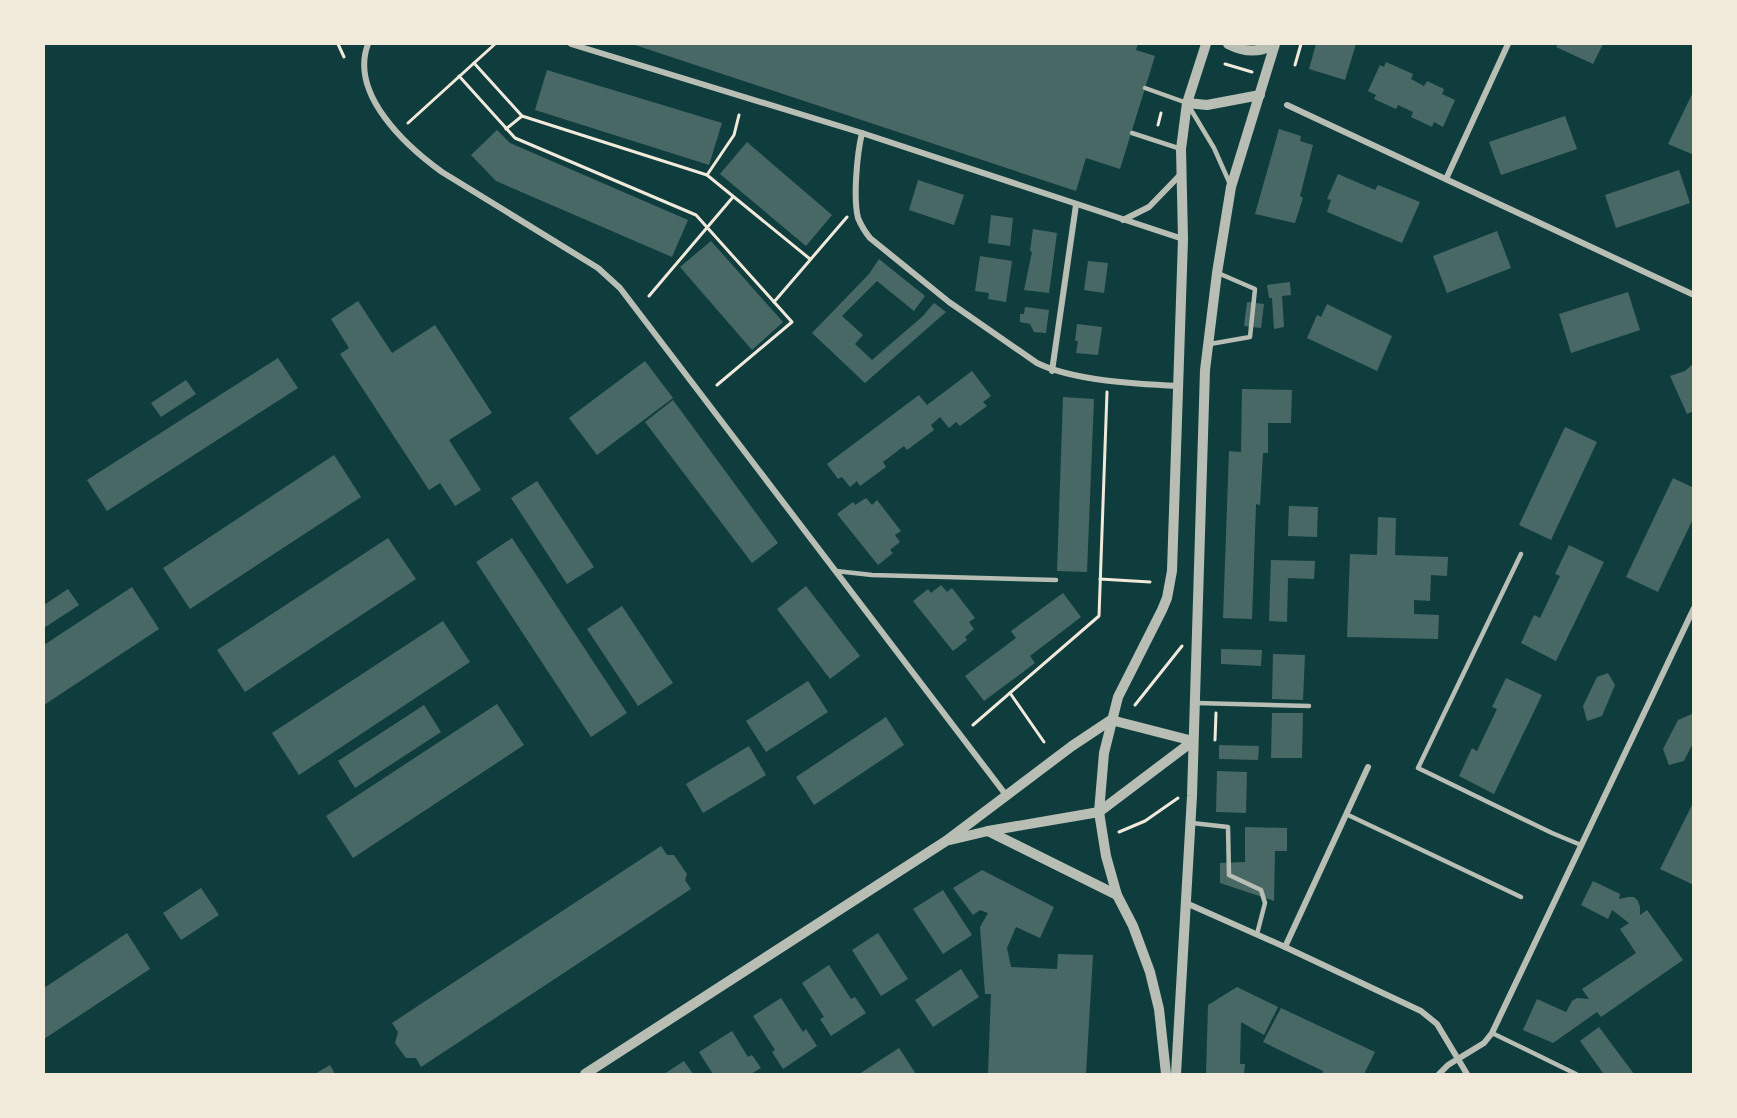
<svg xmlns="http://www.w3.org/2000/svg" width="1737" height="1118" font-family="'Space Grotesk',sans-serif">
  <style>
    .building { fill: #486865 }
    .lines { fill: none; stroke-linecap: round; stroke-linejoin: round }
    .path { stroke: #f1e9da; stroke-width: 3 }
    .service { stroke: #b8beb3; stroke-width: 4.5 }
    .minor { stroke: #b8beb3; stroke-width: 6 }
    .tertiary { stroke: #b8beb3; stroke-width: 10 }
  </style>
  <rect width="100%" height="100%" fill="#0f3d3e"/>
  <g class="building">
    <polygon points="632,44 1138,44 1136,50 1155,56 1120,169 1086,158 1076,191"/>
    <polygon points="1316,44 1356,44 1345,80 1309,69"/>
    <polygon points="1558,44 1603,44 1593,64 1556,47"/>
    <polygon points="1386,62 1413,74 1411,79 1424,86 1427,81 1444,89 1442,94 1455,100 1443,127 1434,122 1432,127 1411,117 1413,112 1398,105 1396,109 1374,99 1376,95 1368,91 1380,65 1384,67"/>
    <polygon points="547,70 722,123 709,165 535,110"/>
    <polygon points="1694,90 1694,155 1668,144"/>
    <polygon points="1565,116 1577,149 1501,175 1489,142"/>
    <polygon points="1279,129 1301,136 1300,141 1313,145 1300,196 1303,198 1295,223 1255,214"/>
    <polygon points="497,130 510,143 688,220 672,257 496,181 471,155"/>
    <polygon points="747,142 832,215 806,246 720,174"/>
    <polygon points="1679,170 1690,203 1616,228 1605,195"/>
    <polygon points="1338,174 1375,190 1378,185 1420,202 1402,243 1327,212 1331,200 1327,199"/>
    <polygon points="918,180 964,195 954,225 909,210"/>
    <polygon points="991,215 1013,218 1010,246 988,243"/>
    <polygon points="1033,229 1057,233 1049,293 1024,290 1032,252 1030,251"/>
    <polygon points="1497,231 1511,268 1447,293 1433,256"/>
    <polygon points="711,241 783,322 752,350 680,267"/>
    <polygon points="980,256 1012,261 1006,302 988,299 989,293 975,291"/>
    <polygon points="879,259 925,296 914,311 877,281 842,316 863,335 855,344 872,360 923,316 934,303 946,312 865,383 812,333 869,274"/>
    <polygon points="1088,261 1108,263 1104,293 1084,290"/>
    <polygon points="1290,282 1291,295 1282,296 1284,327 1274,329 1272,298 1269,298 1267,285"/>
    <polygon points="1628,292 1640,330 1571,353 1559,314"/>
    <polygon points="358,301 392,353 435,325 492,413 449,440 481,490 455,506 440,483 429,490 340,354 349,348 331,319"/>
    <polygon points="1247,302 1264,304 1261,328 1244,326"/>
    <polygon points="1327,304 1392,336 1377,371 1307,338 1317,315 1321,317"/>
    <polygon points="1025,307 1049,310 1046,333 1034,332 1030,324 1020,322 1020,314 1024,314"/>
    <polygon points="1077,324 1102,327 1098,355 1076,353 1078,341 1075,341"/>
    <polygon points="278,358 298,388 107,511 87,480"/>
    <polygon points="645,361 673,398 597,455 569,418"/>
    <polygon points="1694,363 1694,411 1687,414 1670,376 1685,371"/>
    <polygon points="972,371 991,396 983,402 987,406 960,426 956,422 949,428 940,417 931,425 934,430 907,450 904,446 883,462 886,467 860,486 857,481 850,487 842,477 838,479 827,464 919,395 927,405"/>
    <polygon points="186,380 196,394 161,417 151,403"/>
    <polygon points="1242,389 1292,390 1291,423 1268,423 1268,453 1263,453 1260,505 1256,504 1252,619 1223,618 1229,451 1241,452"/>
    <polygon points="1063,397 1094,399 1087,572 1057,571"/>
    <polygon points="673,400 778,543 752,563 645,422"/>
    <polygon points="1565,427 1597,442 1551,540 1519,525"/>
    <polygon points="334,455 361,497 190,609 163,568"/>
    <polygon points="1673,478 1694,488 1694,517 1658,592 1626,577"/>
    <polygon points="537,481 594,567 567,584 511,498"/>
    <polygon points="866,498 872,505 877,500 901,531 895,535 900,542 890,550 893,553 878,565 837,514 853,502 855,505"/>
    <polygon points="1289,506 1318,507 1317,537 1288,536"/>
    <polygon points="1378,517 1396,518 1395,555 1448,557 1447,576 1431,575 1430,601 1414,600 1414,614 1439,615 1438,639 1347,637 1350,554 1377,555"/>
    <polygon points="388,538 416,579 245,692 217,650"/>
    <polygon points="512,538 627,713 591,737 476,562"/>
    <polygon points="1569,545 1604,562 1556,661 1521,643 1534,615 1540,618 1560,576 1555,574"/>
    <polygon points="1271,560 1315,561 1314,579 1288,578 1287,622 1269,621"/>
    <polygon points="941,585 947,592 952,588 975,618 969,622 974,629 965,637 967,640 953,651 913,601 928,589 931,593"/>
    <polygon points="806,586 860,656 830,679 777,609"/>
    <polygon points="132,587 159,629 44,705 44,645"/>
    <polygon points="68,589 79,605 44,628 44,605"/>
    <polygon points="1063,593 1081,617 1030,656 1035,663 984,701 965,676 1016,638 1011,631"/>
    <polygon points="622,606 673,683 638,706 587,629"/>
    <polygon points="443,621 470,662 299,775 272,733"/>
    <polygon points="1221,649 1262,650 1261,666 1221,664"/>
    <polygon points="1273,654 1305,655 1303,700 1272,699"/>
    <polygon points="1608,673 1615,685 1602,716 1587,721 1583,706 1597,677"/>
    <polygon points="1506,678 1542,695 1494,794 1459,776 1472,748 1477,751 1497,709 1492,707"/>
    <polygon points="808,681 828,712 766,752 746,721"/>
    <polygon points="497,704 524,745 353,858 326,816"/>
    <polygon points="424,705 441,732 355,788 338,761"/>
    <polygon points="1272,713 1303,713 1302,758 1271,758"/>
    <polygon points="1692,714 1694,741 1684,761 1669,765 1663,749 1678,720"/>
    <polygon points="886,717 904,745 814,805 796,777"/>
    <polygon points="1219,745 1259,746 1258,760 1219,759"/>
    <polygon points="749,746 766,775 703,813 686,784"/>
    <polygon points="1217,771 1247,772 1246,813 1216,812"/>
    <polygon points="1694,801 1694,885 1660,869"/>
    <polygon points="1245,827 1287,828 1287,851 1275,851 1274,901 1220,883 1220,863 1245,862"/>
    <polygon points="661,846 667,855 674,855 687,874 685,880 691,889 421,1067 416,1058 406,1058 395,1043 398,1032 392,1023"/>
    <polygon points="982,870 1054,907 1040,938 1016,927 1007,948 1011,967 1057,969 1058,954 1093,955 1086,1074 988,1074 991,994 985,994 980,927 988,913 980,910 973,915 953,888"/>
    <polygon points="1593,881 1620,894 1619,899 1628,897 1634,897 1638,901 1640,907 1640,915 1647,910 1683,960 1601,1017 1597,1012 1553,1043 1523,1030 1537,999 1566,1012 1572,1001 1577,998 1589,999 1582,989 1636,953 1620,929 1629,923 1612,910 1608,919 1581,905"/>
    <polygon points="201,888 219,915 181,940 163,913"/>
    <polygon points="943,890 972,935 943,954 913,909"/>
    <polygon points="127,933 150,969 44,1039 44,988"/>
    <polygon points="878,933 908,979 881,996 852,950"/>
    <polygon points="829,965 851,999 855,997 866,1013 831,1036 820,1019 824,1017 802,983"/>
    <polygon points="961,969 979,997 933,1027 915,1000"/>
    <polygon points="1237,987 1278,1007 1264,1035 1241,1022 1240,1064 1245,1064 1244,1074 1206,1074 1208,1005"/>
    <polygon points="781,998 803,1032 806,1029 817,1046 783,1069 772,1052 775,1050 753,1016"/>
    <polygon points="1281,1008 1375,1052 1364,1074 1322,1074 1323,1071 1263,1042"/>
    <polygon points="1599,1027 1634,1074 1603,1073 1580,1041"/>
    <polygon points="732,1031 748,1057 752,1055 761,1068 751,1074 713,1074 699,1052"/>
    <polygon points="899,1048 916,1074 859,1074"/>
    <polygon points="684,1061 693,1074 664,1074"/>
    <polygon points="330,1065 335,1074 315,1074"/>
  </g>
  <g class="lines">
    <g class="path">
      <polyline points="338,44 344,57"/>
      <polyline points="474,63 522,116 707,175"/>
      <polyline points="1225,64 1252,72"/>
      <polyline points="1295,65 1301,44"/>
      <polyline points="459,76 515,138 696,215 792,322 717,385"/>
      <polyline points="739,115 734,135 707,175 810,259"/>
      <polyline points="408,123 495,44"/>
      <polyline points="1158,125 1161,113"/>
      <polyline points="506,129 522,116"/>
      <polyline points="649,296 733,197"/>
      <polyline points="774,302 847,217"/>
      <polyline points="1100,579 1150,582"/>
      <polyline points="1010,693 1044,742"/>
      <polyline points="1135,705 1182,646"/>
      <polyline points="973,725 1099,616 1107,392"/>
      <polyline points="1215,740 1216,713"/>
      <polyline points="1119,832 1145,821 1178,798"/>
    </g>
    <g class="service">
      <polyline points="1145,88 1187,103 1214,148 1230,184"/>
      <polyline points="1132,133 1181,149"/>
      <polyline points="1210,344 1250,337 1255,289 1218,273"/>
      <polyline points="1521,554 1418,768 1552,833 1581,845"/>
      <polyline points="836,571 872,575 1056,580"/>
      <polyline points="1196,703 1309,706"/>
      <polyline points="1346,814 1521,897"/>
      <polyline points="1192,823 1228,827 1229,875 1261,890 1265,903 1257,934"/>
      <polyline points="1492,1033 1576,1074"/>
    </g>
    <g class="minor">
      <path d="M368 44C349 94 406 146 442 172L598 268 620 288 1006 795"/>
      <polyline points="571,44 862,133 1183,239"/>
      <polyline points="1287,105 1694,295"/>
      <path d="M862 133C857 154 853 198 858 218 861 225 865 232 870 238L949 302 1037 363C1074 381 1137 384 1179 386"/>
      <polyline points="1446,179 1508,44"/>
      <polyline points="1123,220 1149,207 1181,174"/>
      <polyline points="1052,371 1076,205"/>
      <polyline points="1186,903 1285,947 1421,1011 1437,1024 1467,1074"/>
      <polyline points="1285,947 1368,767"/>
      <polyline points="1439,1074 1448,1065 1484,1043 1492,1033 1694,608"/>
    </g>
    <g class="tertiary">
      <path d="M1228 44C1244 52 1259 54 1274 44"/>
      <polyline points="1187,103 1207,105 1260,95"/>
      <polyline points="988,831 1117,895"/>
      <polyline points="950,840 988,831 1099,812 1193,741"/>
      <polyline points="585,1074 946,841 1072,746 1111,720 1193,741"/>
      <polyline points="1166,1074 1159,1009 1150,972 1133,926 1117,895 1106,856 1099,812 1104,753 1118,697 1162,610 1167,598 1172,571 1183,239 1181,149 1187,103 1206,44"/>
      <polyline points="1176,1074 1192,796 1205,370 1217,273 1231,187 1275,44"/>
    </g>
  </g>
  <rect width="1737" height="1118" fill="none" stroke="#f1e9da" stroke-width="90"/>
</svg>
